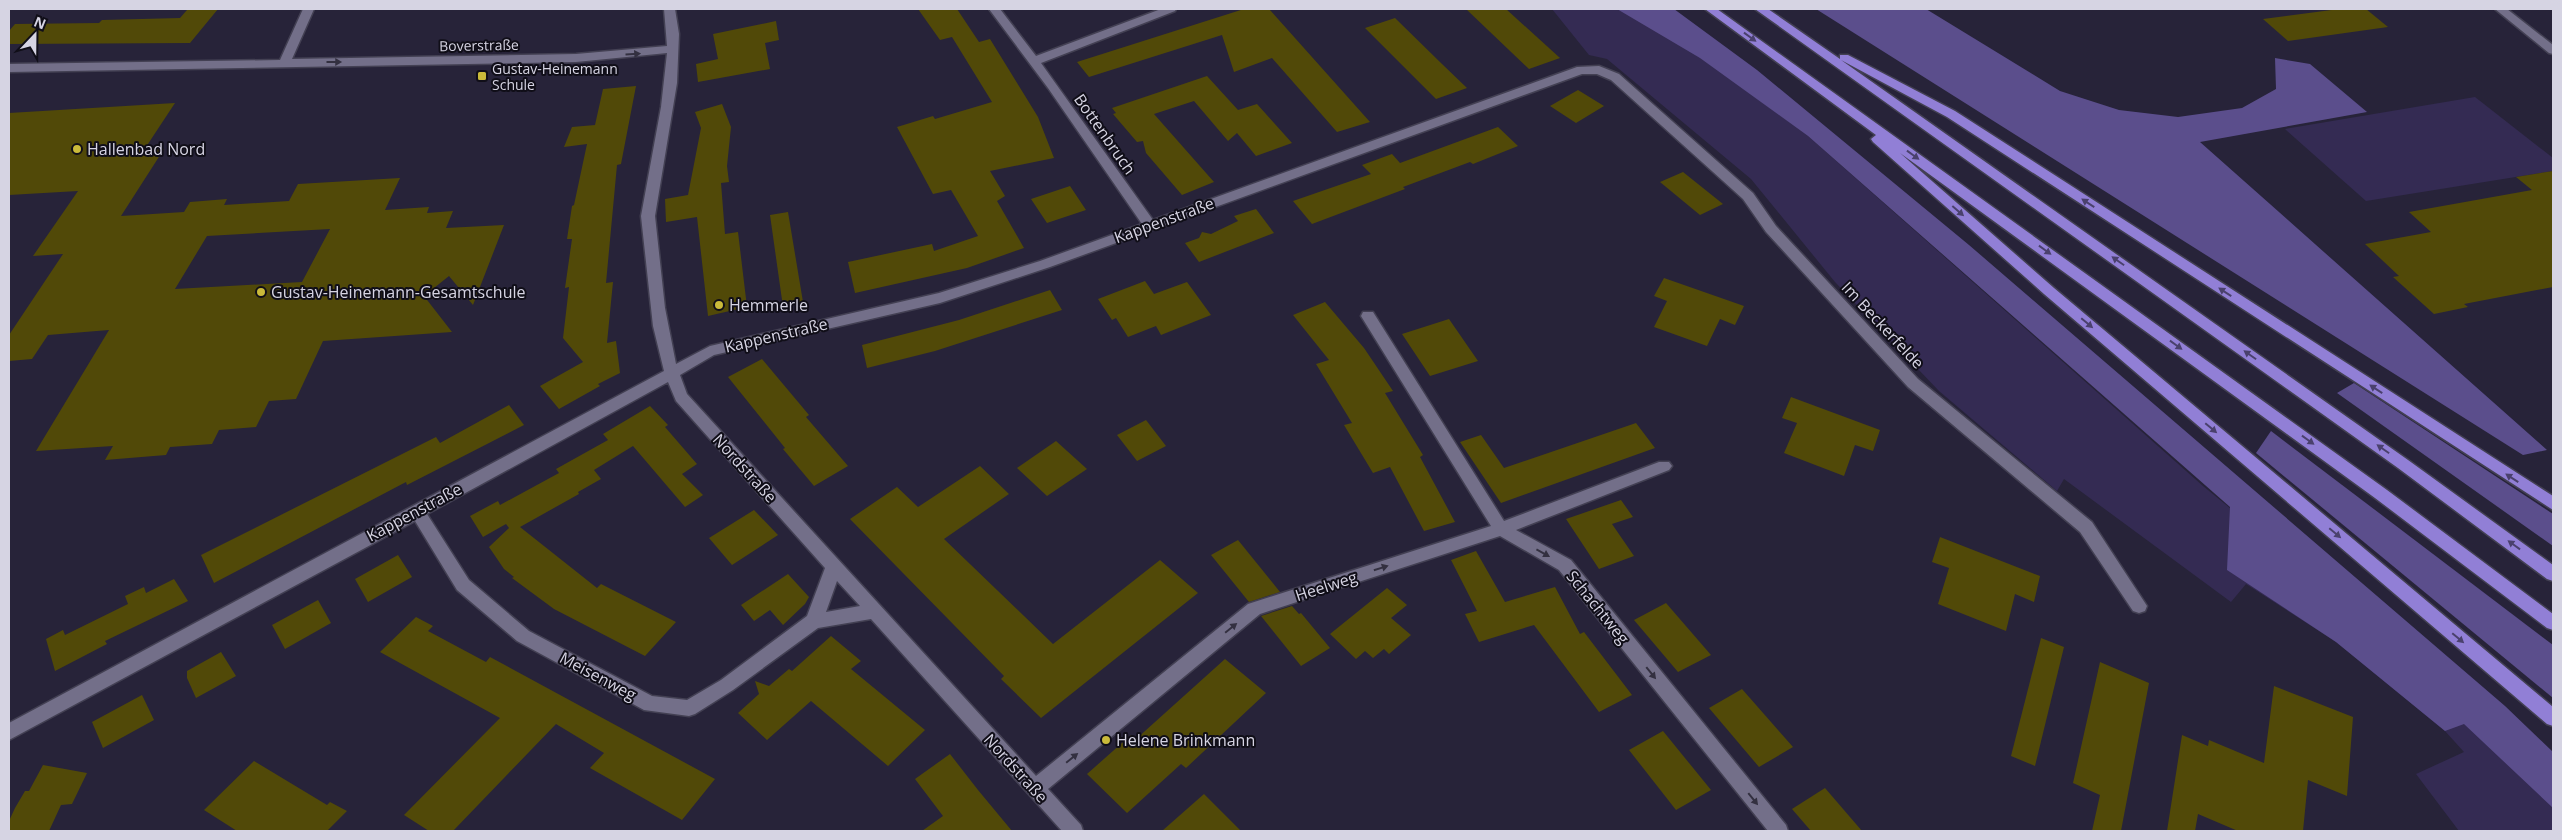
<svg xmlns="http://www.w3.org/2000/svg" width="2562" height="840" font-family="'Open Sans',sans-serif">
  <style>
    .green { fill: #342b53 }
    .forest { fill: #5b4e8c }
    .building { fill: #514908; fill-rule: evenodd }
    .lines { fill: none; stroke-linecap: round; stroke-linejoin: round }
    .minor-casing { stroke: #434053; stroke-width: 3 }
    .highway-casing { stroke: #434053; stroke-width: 3 }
    .minor { fill: #736f89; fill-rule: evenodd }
    .highway { fill: #917fd6; fill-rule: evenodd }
    .oneway { fill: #4a416d }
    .oneway2 { fill: #333040 }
    .poi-dot { fill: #caba3a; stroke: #100e18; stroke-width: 2 }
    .labels { text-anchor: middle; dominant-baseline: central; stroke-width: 4; stroke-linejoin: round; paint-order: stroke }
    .far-street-label { font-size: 14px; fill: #d6d4e3; stroke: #100e18 }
    .far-poi-label { font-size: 14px; fill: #d6d4e3; stroke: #100e18; text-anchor: start }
    .street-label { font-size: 16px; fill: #d6d4e3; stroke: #100e18 }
    .poi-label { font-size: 16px; fill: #d6d4e3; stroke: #100e18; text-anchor: start }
  </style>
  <rect width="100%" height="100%" fill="#272339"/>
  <g class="green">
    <polygon points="1552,9 1636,9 1808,136 2203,486 2421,664 2553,781 2553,831 2459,831 2416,774 2464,752 2445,731 2336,642 2246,584 2231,602 2064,479 2057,491 1939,391 1835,282 1751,179 1607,59 1589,55"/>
    <polygon points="2475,97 2553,158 2553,171 2366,201 2285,129"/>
  </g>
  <g class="forest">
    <polygon points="1617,9 1674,9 1757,70 1969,245 2505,706 2553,752 2553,808 2464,724 2445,731 2336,642 2227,570 2230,507 1808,136 1700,58"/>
    <polygon points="1816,9 1926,9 2060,91 2119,110 2178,117 2242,108 2276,89 2275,58 2310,64 2367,112 2200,142 2547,450 2523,455"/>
    <polygon points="2354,383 2553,514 2553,546 2337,393"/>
    <polygon points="2271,431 2553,645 2553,698 2256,453"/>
  </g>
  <g class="building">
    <polygon points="218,9 190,43 9,44 9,31 15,24 99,23 102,20 180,18 187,10"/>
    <polygon points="918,9 957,9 979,42 990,39 1038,117 1054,158 990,171 1005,196 997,201 1024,248 967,268 855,293 848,262 932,244 934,251 978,236 951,190 933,194 897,127 933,116 935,119 992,102 952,37 940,40"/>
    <polygon points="1244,9 1269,9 1370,122 1337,132 1272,58 1234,72 1222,35 1089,77 1077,62"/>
    <polygon points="1466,9 1506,9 1560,58 1529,69"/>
    <polygon points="2339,9 2366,9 2388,27 2288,41 2263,19"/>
    <polygon points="1395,18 1442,64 1467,88 1436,99 1365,28"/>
    <polygon points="776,21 779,40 765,43 770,69 698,82 696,64 718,59 713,34"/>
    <polygon points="1207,76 1238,110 1257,104 1292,143 1256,156 1237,133 1228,141 1194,101 1154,114 1214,182 1182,195 1146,153 1143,141 1137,142 1113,114 1116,113 1112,108"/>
    <polygon points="636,86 621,164 617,165 606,283 613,282 607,343 616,341 620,373 598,384 600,386 559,409 540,386 583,362 563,338 569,287 565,288 572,239 567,239 572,206 574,205 587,144 564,147 572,127 595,125 603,89"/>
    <polygon points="1578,90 1604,106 1576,123 1550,106"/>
    <path d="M175 103 144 150 164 149 121 216 184 212 190 202 227 199 224 205 289 201 298 184 400 178 385 210 429 207 427 213 453 211 446 228 504 225 473 305 449 276 424 296 452 332 323 341 296 399 269 401 256 427 219 430 212 444 170 447 166 455 105 460 113 446 36 451 109 330 48 335 32 359 9 361V335L63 254 33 256 78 191 9 195V113ZM330 229 302 282 175 289 207 236Z"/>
    <polygon points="722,104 731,127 727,166 729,182 721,183 725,234 738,232 747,307 708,316 697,217 666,222 665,199 688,195 701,128 695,112"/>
    <polygon points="1498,127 1518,146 1473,164 1470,162 1403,187 1405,189 1312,224 1293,201 1371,174 1362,165 1392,154 1400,163"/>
    <polygon points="2553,171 2553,287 2464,304 2468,307 2434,314 2393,277 2399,276 2365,244 2431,232 2409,212 2532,190 2516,177"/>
    <polygon points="1683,172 1723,204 1700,215 1660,182"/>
    <polygon points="1070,186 1086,210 1047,223 1031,199"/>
    <polygon points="1256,209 1274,233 1199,262 1185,243 1199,238 1202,232 1211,234 1238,221 1234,216"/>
    <polygon points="788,212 803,302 783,307 770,215"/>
    <polygon points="1664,278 1744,306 1735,325 1720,319 1707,346 1654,327 1667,301 1654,296"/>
    <polygon points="1145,281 1154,294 1187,282 1211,315 1161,335 1156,326 1128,337 1116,318 1112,320 1098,299"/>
    <polygon points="1050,290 1062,310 935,351 867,368 862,345 959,320"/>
    <polygon points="1325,302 1364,348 1393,391 1385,393 1423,455 1420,457 1455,522 1424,531 1390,467 1373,473 1344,425 1352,423 1316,364 1329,360 1293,315"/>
    <polygon points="1449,319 1478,361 1430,376 1402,334"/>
    <polygon points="762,359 809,415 806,417 848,466 814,486 783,449 785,448 728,377"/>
    <polygon points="1791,397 1880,430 1873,451 1855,445 1844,476 1784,453 1797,423 1782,418"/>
    <polygon points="509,405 524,425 407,485 406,482 214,583 201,555 436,437 440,443"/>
    <polygon points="650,406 668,425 665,427 697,464 682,474 703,495 685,507 633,446 594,470 601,479 578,492 579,494 520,527 597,588 601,584 676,622 645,656 554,609 512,578 514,577 504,569 489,547 509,528 506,524 483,537 470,516 498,501 500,505 559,473 556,469 608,440 603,434"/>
    <polygon points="1146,420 1166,446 1137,461 1117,435"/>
    <polygon points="1636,423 1655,448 1501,503 1460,442 1481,435 1504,468"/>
    <polygon points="1056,441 1087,469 1047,496 1017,468"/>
    <polygon points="980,466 1009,494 944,539 1053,644 1160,560 1198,593 1041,718 1001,679 1004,676 850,519 897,487 918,507"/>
    <polygon points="1621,500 1633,517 1612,524 1634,556 1599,569 1566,519"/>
    <polygon points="754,510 778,535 732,565 709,538"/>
    <polygon points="1940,537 2040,576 2034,602 2015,594 2006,631 1938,604 1949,568 1932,562"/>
    <polygon points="1238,540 1280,592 1249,602 1211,555"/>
    <polygon points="1476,551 1505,602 1555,587 1580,634 1584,632 1632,695 1599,712 1534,625 1479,642 1465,614 1477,611 1451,560"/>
    <polygon points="398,555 412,577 368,602 355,579"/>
    <polygon points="788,574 809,597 805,604 783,625 770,610 754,621 741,605"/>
    <polygon points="174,579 188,601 105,641 107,644 55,671 46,639 63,630 65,635 128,604 125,596 144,587 146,593"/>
    <polygon points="1387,588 1407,605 1391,618 1411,635 1389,654 1384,649 1373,658 1365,651 1356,659 1330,634"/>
    <polygon points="318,600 331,623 285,649 272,625"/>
    <polygon points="1666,603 1711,655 1678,672 1634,620"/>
    <polygon points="1292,606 1299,614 1301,613 1330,648 1301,666 1261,616"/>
    <polygon points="416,617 433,626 428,631 486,662 490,657 715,779 682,820 590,768 604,753 556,724 453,831 429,831 404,815 500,718 380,652"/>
    <polygon points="831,636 861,661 851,669 925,730 888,766 811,701 767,740 738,713 759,694 755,681 769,686 789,669 792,671"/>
    <polygon points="2041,638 2064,647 2035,766 2011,756"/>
    <polygon points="221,652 236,676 196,698 187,678 187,671"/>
    <polygon points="1225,659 1266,693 1186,768 1181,764 1127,813 1087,774 1131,735 1135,740"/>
    <polygon points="2100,662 2149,683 2121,831 2092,831 2100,795 2073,783"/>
    <polygon points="2274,686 2353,717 2347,796 2308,780 2303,831 2238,831 2198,814 2195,831 2167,831 2182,735 2208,746 2209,740 2264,763"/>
    <polygon points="1742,689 1793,747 1759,767 1709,708"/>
    <polygon points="142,695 154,720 103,748 92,722"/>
    <polygon points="1663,731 1711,790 1676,810 1629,750"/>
    <polygon points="950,754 978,790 1012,831 922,831 943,816 915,779"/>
    <polygon points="254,761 327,805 330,802 347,811 327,831 237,831 204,810"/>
    <polygon points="43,765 87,773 72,804 61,805 49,831 9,831 9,821 15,808 25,791 29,791"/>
    <polygon points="1825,788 1862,831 1811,831 1792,809"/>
    <polygon points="1204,794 1241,831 1162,831"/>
  </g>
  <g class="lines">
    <defs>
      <g id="minor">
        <path d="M303 9H314L292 59 576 54 667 46 664 9H675L679 34 677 83 655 216 665 308 676 364 710 346 939 293 1040 261 1142 224 1048 88 989 9H1000L1036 56 1161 9H1176L1175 11 1041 63 1153 220 1577 67 1599 66 1619 74 1753 193 1776 226 1918 379 2092 522 2147 606 2145 611 2139 613 2133 611 2080 532 1908 387 1766 232 1743 199 1611 80 1597 74H1582L1050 267 940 303 714 355 680 375 687 394 1036 776 1248 604 1491 526 1361 316 1363 312H1373L1504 521 1659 462H1669L1672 466 1669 470 1516 530 1571 560 1786 825 1788 831H1768L1559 570 1500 536 1260 614 1048 789 1081 825 1083 831H1062L871 619 818 628 733 690 695 714 689 716 644 710 517 641 457 590 415 521 9 740V723L664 371 653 326 641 216 661 107 667 53 576 62 9 72V64L280 60ZM668 382 676 401 825 568 807 616 721 680 687 700 652 696 529 631 469 580 427 514ZM837 581 860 606 826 612Z"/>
        <polygon points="2495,9 2507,9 2553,45 2553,54 2549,53"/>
      </g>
      <g id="highway">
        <polygon points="1705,9 1717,9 2387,490 2553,614 2553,630 2547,628 2375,498 1900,153 2054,288 2553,707 2553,726 2547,724 2044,294 1873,142 1871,139 1876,135"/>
        <polygon points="1755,9 1768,9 1840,59 1840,55 1848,55 1955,111 2553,496 2553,510 1947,117 1841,60 2408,460 2553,565 2553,581 2547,579 2398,468"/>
      </g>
    </defs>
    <use href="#minor" class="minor-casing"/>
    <use href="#highway" class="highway-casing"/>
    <use href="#minor" class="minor"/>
    <use href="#highway" class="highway"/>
  </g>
  <defs><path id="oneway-solid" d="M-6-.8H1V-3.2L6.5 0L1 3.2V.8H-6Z" transform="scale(1.25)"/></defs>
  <g class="oneway">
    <use href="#oneway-solid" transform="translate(1750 37) rotate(36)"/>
    <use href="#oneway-solid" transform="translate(1913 155) rotate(36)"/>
    <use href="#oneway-solid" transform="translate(2088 203) rotate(-147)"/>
    <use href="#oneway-solid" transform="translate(1958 211) rotate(41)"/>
    <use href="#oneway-solid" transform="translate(2045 250) rotate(36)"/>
    <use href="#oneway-solid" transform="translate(2118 261) rotate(-145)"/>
    <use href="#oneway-solid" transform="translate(2225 292) rotate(-147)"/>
    <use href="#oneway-solid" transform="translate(2087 323) rotate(40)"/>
    <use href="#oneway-solid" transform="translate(2176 345) rotate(36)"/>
    <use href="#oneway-solid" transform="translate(2250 355) rotate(-145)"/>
    <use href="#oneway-solid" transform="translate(2376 389) rotate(-147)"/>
    <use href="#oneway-solid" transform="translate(2211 428) rotate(40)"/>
    <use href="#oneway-solid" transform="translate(2308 440) rotate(36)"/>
    <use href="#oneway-solid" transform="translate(2383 449) rotate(-145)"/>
    <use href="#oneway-solid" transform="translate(2512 478) rotate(-147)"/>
    <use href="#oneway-solid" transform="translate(2335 533) rotate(40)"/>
    <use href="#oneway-solid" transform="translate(2514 545) rotate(-144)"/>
    <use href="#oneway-solid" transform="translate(2458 638) rotate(40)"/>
  </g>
  <g class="oneway2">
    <use href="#oneway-solid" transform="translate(633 54) rotate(-4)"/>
    <use href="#oneway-solid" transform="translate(334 62)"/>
    <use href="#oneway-solid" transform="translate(1543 553) rotate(29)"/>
    <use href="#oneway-solid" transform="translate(1381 568) rotate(-18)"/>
    <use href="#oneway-solid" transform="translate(1231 628) rotate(-39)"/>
    <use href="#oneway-solid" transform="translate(1651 673) rotate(51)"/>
    <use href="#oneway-solid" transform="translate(1072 758) rotate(-39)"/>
    <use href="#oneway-solid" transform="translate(1753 799) rotate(51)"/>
  </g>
  <g class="poi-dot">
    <rect x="477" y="71" width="10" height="10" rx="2.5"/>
    <circle cx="77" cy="149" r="5"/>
    <circle cx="261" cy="292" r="5"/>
    <circle cx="719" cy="305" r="5"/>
    <circle cx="1106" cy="740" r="5"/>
  </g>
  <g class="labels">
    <g class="far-street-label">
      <text transform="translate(479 45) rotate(-1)">Boverstraße</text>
    </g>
    <g class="far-poi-label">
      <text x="492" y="68">Gustav-Heinemann<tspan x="492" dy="16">Schule</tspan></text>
    </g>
    <g class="street-label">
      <text transform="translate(1105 134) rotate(55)">Bottenbruch</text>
      <text transform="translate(1164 220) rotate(-20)">Kappenstraße</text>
      <text transform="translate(1883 325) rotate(47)">Im Beckerfelde</text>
      <text transform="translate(776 335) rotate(-13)">Kappenstraße</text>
      <text transform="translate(745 468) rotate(48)">Nordstraße</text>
      <text transform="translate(414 512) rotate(-28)">Kappenstraße</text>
      <text transform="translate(1326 586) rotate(-18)">Heelweg</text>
      <text transform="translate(1598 607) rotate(51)">Schachtweg</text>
      <text transform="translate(598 676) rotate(28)">Meisenweg</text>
      <text transform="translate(1016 768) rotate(48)">Nordstraße</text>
    </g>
    <g class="poi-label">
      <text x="87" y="149">Hallenbad Nord</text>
      <text x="271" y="292">Gustav-Heinemann-Gesamtschule</text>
      <text x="729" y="305">Hemmerle</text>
      <text x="1116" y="740">Helene Brinkmann</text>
    </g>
  </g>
  <rect width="2562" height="840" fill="none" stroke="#d6d4e3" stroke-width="20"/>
  <g transform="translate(35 35) rotate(22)" stroke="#100e18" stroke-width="4" paint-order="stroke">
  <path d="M0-4L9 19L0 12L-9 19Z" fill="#d6d4e3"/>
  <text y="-8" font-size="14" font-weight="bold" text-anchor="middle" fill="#d6d4e3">N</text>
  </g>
</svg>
